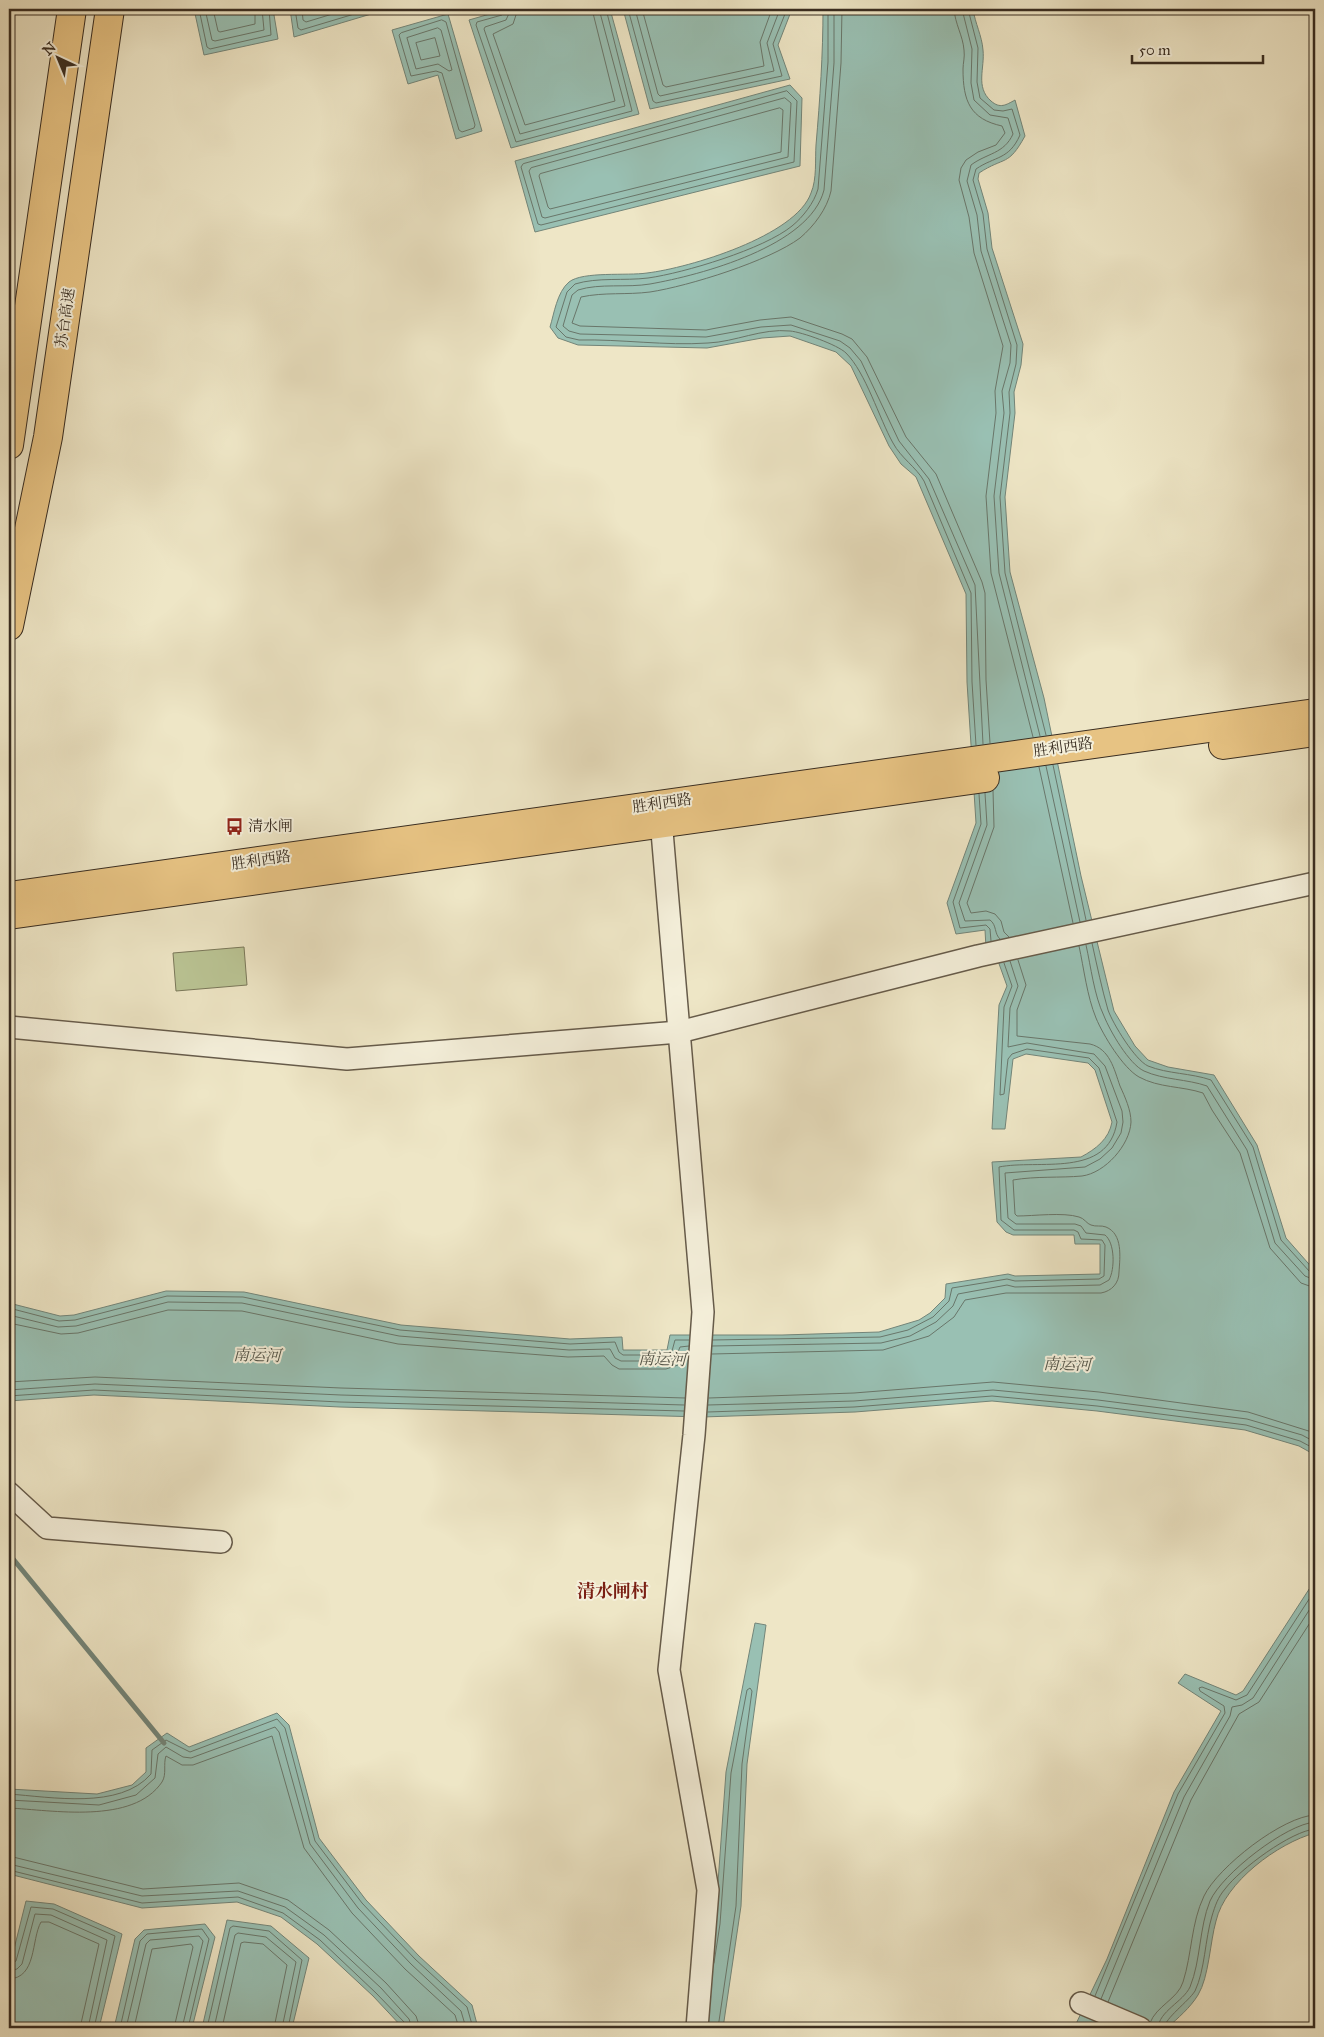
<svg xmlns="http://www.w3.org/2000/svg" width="1324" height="2037" font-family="'IM FELL Great Primer','Noto Serif SC',serif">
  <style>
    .green { fill: #bac494; stroke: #7a785a }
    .water { fill: #99c0b3; stroke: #738579 }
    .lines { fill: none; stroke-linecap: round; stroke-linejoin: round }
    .shore { stroke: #69766a; stroke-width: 1 }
    .stream { stroke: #738579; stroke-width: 5 }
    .minor-casing { stroke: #665b4a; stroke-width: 24 }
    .primary-casing { stroke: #392d21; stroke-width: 30 }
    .motorway-casing { stroke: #392d21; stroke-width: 30 }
    .minor { stroke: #f4efda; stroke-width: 21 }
    .primary { stroke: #e7c383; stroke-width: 28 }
    .motorway { stroke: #e7c383; stroke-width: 28 }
    .labels { text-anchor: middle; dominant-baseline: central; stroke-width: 4; stroke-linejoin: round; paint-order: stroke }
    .street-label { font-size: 15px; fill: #392d21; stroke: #f4efda }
    .poi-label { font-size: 15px; fill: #392d21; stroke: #f4efda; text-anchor: start }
    .water-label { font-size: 16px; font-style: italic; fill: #515246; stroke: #f4efda }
    .quarter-label { font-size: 18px; font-weight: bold; fill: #7a1f14; stroke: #f4efda }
  </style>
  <rect width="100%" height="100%" fill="#eee6c6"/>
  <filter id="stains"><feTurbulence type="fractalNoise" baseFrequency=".004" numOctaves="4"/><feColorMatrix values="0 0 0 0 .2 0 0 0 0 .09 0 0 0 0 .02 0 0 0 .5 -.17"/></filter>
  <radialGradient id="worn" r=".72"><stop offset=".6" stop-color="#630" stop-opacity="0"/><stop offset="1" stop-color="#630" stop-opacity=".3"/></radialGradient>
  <polygon class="green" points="244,947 247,985 176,991 173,953"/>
  <g class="water">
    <polygon points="194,9 273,9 278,39 204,55"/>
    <polygon points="290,9 388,9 294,37"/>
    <polygon points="507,9 610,9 639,114 511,148 469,20"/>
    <polygon points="623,9 792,9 778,45 790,79 650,109"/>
    <path d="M823 9H973C975 23 982 36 983 50 985 68 975 87 991 101 1000 109 1006 105 1015 100L1025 136C1008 167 1005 156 979 173L978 179 988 213 992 248 1023 344 1021 365 1014 392 1015 413 1005 497 1010 572 1044 698 1081 876 1114 1011 1135 1046 1148 1060 1168 1067 1214 1075 1257 1145 1286 1238 1315 1271V1455L1299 1446 1245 1430 1097 1411 992 1401 855 1412 702 1417 340 1407 94 1395 9 1401V1303L60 1316 74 1315 166 1291 244 1292 401 1325 570 1339 622 1337 623 1350H667L670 1335H782L879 1332 919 1320 930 1313 945 1298 946 1284 1008 1274 1015 1276 1100 1274V1244H1075L1074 1235H1013L1006 1232 997 1222 992 1162 1081 1157C1096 1149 1109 1139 1112 1122L1095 1070 1088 1063 1026 1054 1013 1059 1005 1129H992L999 1005 1007 986 993 947 986 948 985 930 956 934 947 903 976 823 967 682 966 594 916 477 901 464 889 446 851 366 836 352 790 336 762 338 707 348 578 345 558 338 550 327C554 314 557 292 569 282 583 271 627 276 647 273 689 268 796 236 811 193 817 179 815 160 816 145 820 99 823 54 823 9Z"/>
    <polygon points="448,14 482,131 456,139 438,75 408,84 392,30"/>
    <polygon points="790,85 802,98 800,166 535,232 515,161"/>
    <path d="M1315 1580V1833C1278 1843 1225 1882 1216 1921 1210 1942 1209 1977 1198 1995 1190 2008 1178 2018 1167 2028H1074L1107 1959 1174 1792 1221 1711 1178 1683 1185 1674 1236 1695 1243 1691Z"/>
    <polygon points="755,1623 766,1625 747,1764 741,1906 723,2028 699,2028 715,1924 726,1772"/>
    <polygon points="277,1713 289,1725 319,1838 366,1900 419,1956 472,2005 478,2028 403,2028 373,1996 317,1944 281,1917 237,1902 142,1908 9,1874 9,1789 97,1794 132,1785 146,1772 146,1748 167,1733 189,1747"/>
    <polygon points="26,1901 54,1904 122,1934 99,2028 9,2028 9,1969"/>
    <polygon points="227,1920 271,1926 309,1958 292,2028 202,2028"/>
    <polygon points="205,1924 215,1937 192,2028 114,2028 135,1939 144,1930"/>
  </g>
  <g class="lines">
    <g class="shore">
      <polyline points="199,9 207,47 210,49 271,35 269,9"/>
      <polyline points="205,9 212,40 215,41 264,30 262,9"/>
      <polyline points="213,9 218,31 220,32 255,24 255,9"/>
      <polyline points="295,9 298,28 301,30 371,9"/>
      <polyline points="302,9 303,20 306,22 349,9"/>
      <polyline points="505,9 502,15 477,22 476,25 516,142 632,111 606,9"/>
      <polyline points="511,9 506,20 485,27 484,29 520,134 625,106 599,9"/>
      <polyline points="518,9 513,24 493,34 525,125 615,101 592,9"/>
      <polyline points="628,9 653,101 656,103 782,76 773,44 787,9"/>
      <polyline points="635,9 658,94 660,96 774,71 767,43 780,9"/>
      <polyline points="642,9 663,85 666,87 764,66 760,42 772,9"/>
      <path d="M828 9V62L818 189C814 203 803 217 792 226 764 249 684 273 648 278 624 281 598 277 575 284L567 292 556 327 566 337 579 340C621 339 665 346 708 343 735 342 762 328 790 331 802 332 838 345 846 353 866 373 879 418 893 443 901 458 916 467 924 481L971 593 972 682 976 745"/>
      <path d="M834 9V63L824 190C810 246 701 275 650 284 627 288 600 283 578 290L572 295 563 326 569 331 580 334 706 337 761 327 791 325 840 341 850 348 861 361 899 441 929 479 975 585 983 744"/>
      <path d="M842 9 841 63 831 191C827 209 814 226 800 238 769 261 689 286 650 292 627 295 604 292 581 297L572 323 580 326 706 330 760 320 791 317 842 334 852 339 867 357 906 437 936 474 982 582 985 593 986 680 990 743"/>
      <path d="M954 9C955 24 963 36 964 50 965 57 963 63 963 69 963 101 970 119 1002 126L1005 133 996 145 978 152 966 160 961 168 959 180 969 217 974 253 1003 346 995 391 996 413 986 496 991 573 1033 737"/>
      <path d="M962 9 972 49 971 83 974 100 990 115 1008 118 1013 134C1004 154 987 153 971 165L967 181 977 215 981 251 1011 345 1010 363 1002 391 1004 413 994 496 999 573 1040 736"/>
      <path d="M968 9 978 48 977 82 980 98 994 110 1003 111 1012 109 1020 135C1009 160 995 156 976 169L973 180 983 214 987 249 1017 345 1016 364 1009 392 1010 413 1000 497 1005 573 1046 735"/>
      <polygon points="442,20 446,22 475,125 474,128 462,132 459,130 442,73 436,71 411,76 399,35 401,33"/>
      <polygon points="438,28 441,30 452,70 449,71 438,64 416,69 407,38"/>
      <polygon points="435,38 440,56 421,60 416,43"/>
      <polygon points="787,91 797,101 794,162 541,225 538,224 521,167 523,164"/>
      <polygon points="785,98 791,103 788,157 545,218 542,217 529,171 531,168"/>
      <polygon points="780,108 783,110 781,152 550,209 548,207 539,176 540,174"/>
      <polyline points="1053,765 1086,920"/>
      <polyline points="1046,766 1080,922"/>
      <polyline points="1039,767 1073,923"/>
      <polyline points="993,790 994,827 967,903 971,913 986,911 995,914 1001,921 1004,932 1009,937"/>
      <path d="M985 793 987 825 959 903 965 921 990 920C997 925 994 934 1000 939"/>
      <polyline points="979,794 981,824 953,902 960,928 986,925 990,929 991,941"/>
      <path d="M1092 943C1097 966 1102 989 1108 1010 1113 1024 1135 1060 1148 1066 1168 1074 1191 1073 1211 1080L1253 1147 1281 1240 1310 1272 1315 1274"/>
      <path d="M1086 945C1091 967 1094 995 1104 1016 1110 1031 1129 1064 1144 1071 1164 1080 1187 1079 1207 1086L1247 1150 1275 1243 1305 1276 1315 1280"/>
      <path d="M1079 946C1084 969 1087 996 1096 1018 1103 1035 1123 1068 1139 1077 1159 1088 1182 1086 1203 1093L1212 1110 1240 1153 1270 1248 1301 1283 1315 1288"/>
      <polyline points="9,1308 59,1321 75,1320 167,1296 243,1297 400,1330 570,1344 615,1342 619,1352 623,1355 668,1355 672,1351 675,1340 689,1340"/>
      <polyline points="9,1315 58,1327 76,1326 168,1302 242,1303 399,1336 569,1350 610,1349 615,1358 621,1361 666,1361 676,1357 680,1347 689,1346"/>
      <polyline points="9,1323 61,1334 78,1333 168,1310 242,1311 398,1344 568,1357 604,1356 612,1365 619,1369 666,1369 678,1365 688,1354"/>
      <path d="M713 1340 880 1337 908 1330 933 1317 949 1301 952 1288 1007 1279 1015 1281 1099 1279 1104 1276 1105 1245 1102 1240 1081 1239 1078 1232 1074 1230H1014L1001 1220 999 1167C1038 1159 1108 1179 1117 1122L1099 1068 1089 1058 1027 1049 1012 1054 1008 1059 1004 1094 1000 1095 1004 1007 1012 986 1004 963"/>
      <path d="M712 1346 881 1343 910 1336 936 1322 953 1306 958 1294 1007 1285 1015 1287 1100 1285 1109 1280C1115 1269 1115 1243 1105 1235L1086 1233 1081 1226 1075 1224H1016L1008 1218 1005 1173 1085 1167 1100 1159 1112 1148 1121 1133 1123 1122 1122 1111 1105 1066 1094 1054 1027 1043 1008 1047 1010 1008 1018 986 1010 961"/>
      <path d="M712 1354 883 1350 929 1336 954 1317 965 1300 1006 1293H1101C1112 1291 1119 1283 1119 1272 1120 1257 1123 1234 1106 1227 1101 1225 1096 1227 1091 1225 1087 1224 1084 1218 1079 1217 1063 1212 1034 1216 1017 1216L1015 1214 1013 1180C1036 1176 1060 1178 1082 1176 1105 1173 1130 1145 1131 1122 1131 1110 1125 1097 1120 1086 1114 1069 1110 1049 1090 1044L1017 1036V1010L1026 985 1018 960"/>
      <polyline points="9,1382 95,1377 341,1388 685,1398"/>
      <polyline points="9,1390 95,1384 341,1395 684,1405"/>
      <polyline points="9,1396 94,1390 340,1402 684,1411"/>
      <polyline points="709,1398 854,1393 993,1382 1099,1392 1248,1412 1315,1433"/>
      <polyline points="708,1405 854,1401 993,1390 1098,1400 1247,1419 1302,1435 1315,1442"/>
      <polyline points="708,1412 854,1407 992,1396 1097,1406 1246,1425 1300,1441 1315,1449"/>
      <path d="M9 1794C51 1797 120 1810 151 1774L152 1750 166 1740 190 1752 277 1719 285 1728 315 1841 362 1903 415 1959 467 2007 473 2028"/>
      <polyline points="9,1800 99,1805 136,1795 155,1778 158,1754 166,1747 183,1757 191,1758 275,1727 279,1732 310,1844 358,1908 411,1964 461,2011 466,2028"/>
      <path d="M9 1808C52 1810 133 1825 162 1782 167 1774 163 1764 166 1756L182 1765H193L272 1736 304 1848 352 1913 405 1969 455 2015 459 2028"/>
      <polyline points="9,1856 143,1889 239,1883 288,1900 329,1930 386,1983 416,2016 420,2028"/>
      <polyline points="9,1864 142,1896 238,1891 285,1907 324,1935 381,1988 409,2019 412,2028"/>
      <polyline points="9,1870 142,1903 238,1897 283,1913 320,1940 376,1993 405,2023 406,2028"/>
      <polyline points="714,1963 720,1924 731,1773 747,1690 750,1688 752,1691 742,1764 736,1906 718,2028"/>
      <polyline points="9,1965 16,1961 31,1907 53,1909 115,1936 94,2028"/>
      <polyline points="9,1971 17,1969 22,1964 35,1914 51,1915 107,1940 88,2028"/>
      <path d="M9 1979C37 1978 31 1940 41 1922H49L99 1944 80 2028"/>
      <polyline points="1095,1996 1178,1794 1225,1713 1224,1706 1200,1691 1199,1688 1202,1687 1236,1700 1247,1695 1315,1590"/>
      <polyline points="1101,1999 1184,1797 1230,1716 1232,1707 1242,1705 1253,1698 1315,1601"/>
      <polyline points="1108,2002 1191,1800 1239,1714 1259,1702 1315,1615"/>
      <path d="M1150 2023C1156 2006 1178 1999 1183 1982 1192 1954 1191 1923 1204 1896 1218 1867 1283 1816 1315 1815"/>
      <polyline points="120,2028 140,1941 147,1934 202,1929 209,1939 188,2028"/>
      <polyline points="126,2028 146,1944 150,1940 199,1936 203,1941 182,2028"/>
      <polyline points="134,2028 152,1949 191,1944 193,1947 174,2028"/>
      <polyline points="207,2028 230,1928 233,1926 269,1931 302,1960 288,2028"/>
      <polyline points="214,2028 235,1935 238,1933 266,1937 296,1962 282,2028"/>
      <polyline points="222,2028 241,1943 244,1942 263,1944 287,1965 274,2028"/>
      <path d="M1158 2028C1159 2011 1183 2002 1190 1987 1201 1960 1199 1928 1210 1901 1222 1874 1286 1824 1315 1822"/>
      <path d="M1164 2028C1165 2018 1188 2002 1195 1991 1205 1970 1205 1939 1212 1916 1215 1906 1218 1897 1225 1889 1240 1869 1291 1831 1315 1829"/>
    </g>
    <polyline class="stream" points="9,1554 164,1743"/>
    <defs>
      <g id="minor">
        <polyline points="660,808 703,1312 694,1435 669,1670 708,1890 697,2028"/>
        <polyline points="9,1027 347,1059 679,1032 978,956 1315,883"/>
        <polyline points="9,1493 47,1528 221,1542"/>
        <polyline points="1081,2003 1140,2028"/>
      </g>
      <g id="primary">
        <polyline points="1223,745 1315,732"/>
        <polyline points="9,896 1315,713"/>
        <polyline points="9,915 985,778"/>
      </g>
      <g id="motorway">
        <polyline points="9,445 72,9"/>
        <polyline points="9,626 48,437 110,9"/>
      </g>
    </defs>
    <use href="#minor" class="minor-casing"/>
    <use href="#primary" class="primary-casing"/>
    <use href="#motorway" class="motorway-casing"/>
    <use href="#minor" class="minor"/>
    <use href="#primary" class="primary"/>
    <use href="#motorway" class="motorway"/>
  </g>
  <defs>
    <symbol id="bus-bare" viewBox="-9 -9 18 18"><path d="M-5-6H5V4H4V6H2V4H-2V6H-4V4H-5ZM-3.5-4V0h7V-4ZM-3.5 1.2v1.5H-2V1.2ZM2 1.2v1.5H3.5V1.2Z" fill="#8f2418" stroke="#f4efda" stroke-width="2.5" paint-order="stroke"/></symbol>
  </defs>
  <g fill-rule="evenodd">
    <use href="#bus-bare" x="222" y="814" width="25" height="25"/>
  </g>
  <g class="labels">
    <g class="street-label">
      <text transform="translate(65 318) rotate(-82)">苏台高速</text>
      <text transform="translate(1063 747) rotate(-8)">胜利西路</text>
      <text transform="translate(662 803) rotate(-8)">胜利西路</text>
      <text transform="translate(261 860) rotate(-8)">胜利西路</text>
    </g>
    <g class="poi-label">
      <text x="248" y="826">清水闸</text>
    </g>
    <g class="water-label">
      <text transform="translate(257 1355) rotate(1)">南运河</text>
      <text transform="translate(662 1359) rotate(1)">南运河</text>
      <text transform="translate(1067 1364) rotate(1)">南运河</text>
    </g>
    <g class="quarter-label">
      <text x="613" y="1591">清水闸村</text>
    </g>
  </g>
  <rect width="1324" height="2037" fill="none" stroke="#eee6c6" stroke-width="30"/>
  <rect x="10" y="10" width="1304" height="2017" fill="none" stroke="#392d21" stroke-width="2.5"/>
  <rect x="15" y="15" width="1294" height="2007" fill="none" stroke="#392d21"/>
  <g transform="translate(58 58) rotate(316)" stroke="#f4efda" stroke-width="4" paint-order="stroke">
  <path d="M0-4L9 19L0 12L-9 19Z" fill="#392d21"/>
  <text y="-8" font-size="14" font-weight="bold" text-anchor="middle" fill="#392d21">N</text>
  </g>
  <path d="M1132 55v8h131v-8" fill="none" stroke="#392d21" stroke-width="2.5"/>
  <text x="1139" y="55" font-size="15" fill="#392d21" stroke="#f4efda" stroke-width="4" paint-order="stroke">50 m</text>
  <rect width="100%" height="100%" filter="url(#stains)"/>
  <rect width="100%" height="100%" fill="url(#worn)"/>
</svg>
